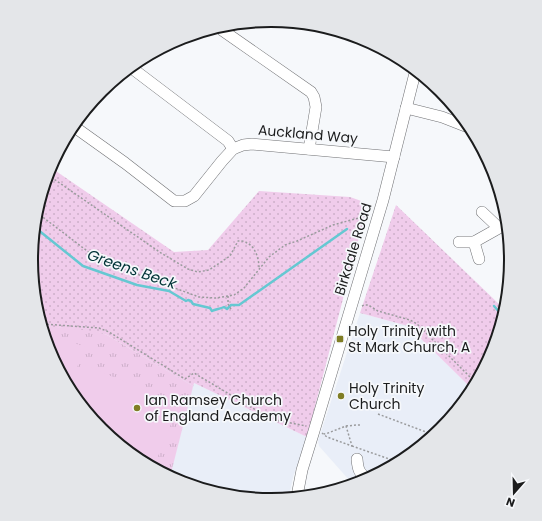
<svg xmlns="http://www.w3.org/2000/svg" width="542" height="521" font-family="Poppins,sans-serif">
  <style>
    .built { fill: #e9eef8 }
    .grass { fill: url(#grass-tufts) }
    .park { fill: url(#park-dots) }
    .pitch { fill: #f0cceb }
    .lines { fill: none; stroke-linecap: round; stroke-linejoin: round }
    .stream { stroke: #65c8d2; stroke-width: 2.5 }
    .minor-casing { stroke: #707174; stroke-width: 12 }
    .path { stroke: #9a9b9d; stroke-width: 1.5; stroke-dasharray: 2 2; stroke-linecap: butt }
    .minor { stroke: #fff; stroke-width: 11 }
    .poi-dot { fill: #7f7d24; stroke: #f6f8fb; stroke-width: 1.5 }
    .labels { text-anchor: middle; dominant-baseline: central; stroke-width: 3.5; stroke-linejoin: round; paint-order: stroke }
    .street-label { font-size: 14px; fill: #1b1c1d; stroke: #f6f8fb }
    .poi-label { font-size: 14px; fill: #1b1c1d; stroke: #f6f8fb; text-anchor: start }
    .water-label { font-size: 15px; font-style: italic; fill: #003337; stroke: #f6f8fb }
    .rim { fill: none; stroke: #1b1c1d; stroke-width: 2 }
  </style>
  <defs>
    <pattern id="grass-tufts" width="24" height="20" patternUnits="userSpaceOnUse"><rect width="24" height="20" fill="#f0cceb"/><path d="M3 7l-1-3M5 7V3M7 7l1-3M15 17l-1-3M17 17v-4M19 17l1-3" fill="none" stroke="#cdafc9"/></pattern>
    <pattern id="park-dots" width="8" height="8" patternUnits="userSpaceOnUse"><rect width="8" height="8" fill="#f0cceb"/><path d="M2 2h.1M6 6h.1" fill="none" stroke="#cdafc9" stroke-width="1.8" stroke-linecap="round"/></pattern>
  </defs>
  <rect width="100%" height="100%" fill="#f6f8fb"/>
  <g class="built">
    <polygon points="360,313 408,326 470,387 441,431 363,483 355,484 350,481 319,446 318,441"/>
    <polygon points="44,326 94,331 194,383 307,437 293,477 289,497 271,501 179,483 101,430 49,352"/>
  </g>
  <polygon class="grass" points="44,326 93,330 107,335 193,386 170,477 101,430 49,352"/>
  <g class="park">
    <polygon points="50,167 174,252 208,250 259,191 350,197 367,203 362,226 307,437 194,383 170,477 193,386 107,335 94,331 44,326 31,260"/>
    <polygon points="396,205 502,307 493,353 470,387 408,326 360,313"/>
  </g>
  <g class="pitch">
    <polygon points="55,336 85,347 70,385 49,352"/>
    <polygon points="82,364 145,390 142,398 176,412 154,466 101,430 73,388"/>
  </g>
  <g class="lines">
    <g class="stream">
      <path d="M37 229 83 266 137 285 169 291 186 301 188 300 191 301 193 304 210 308 212 311C216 309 220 309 224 307L227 309 231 305H239L347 229"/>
      <polyline points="494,306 501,314"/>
    </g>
    <defs>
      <g id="minor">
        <polyline points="222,30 311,92 314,97 316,107 309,149"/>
        <polyline points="133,69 228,141 233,149"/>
        <polyline points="406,108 442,117 465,126"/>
        <polyline points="76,128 125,163 174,201 185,201 194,196 222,161 233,149 243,145 252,144 394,157"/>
        <polyline points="459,242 474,242 499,228 482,212"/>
        <polyline points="474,242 479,259"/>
        <path d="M357 459C358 471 359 472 368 480"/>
        <polyline points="297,496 302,470 314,431 383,200 415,73"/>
      </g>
    </defs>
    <use href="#minor" class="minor-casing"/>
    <g class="path">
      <path d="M48 175 161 253 188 269 198 272 209 270 230 256 238 241C241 241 245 241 247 243 256 247 259 260 259 268"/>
      <polyline points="40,215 99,260 199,297 216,298 234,295 244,288 269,257 285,245 297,241 333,225 366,216 369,216"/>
      <polyline points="228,296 228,304 232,311"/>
      <polyline points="362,306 364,305 368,305 378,311 410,320 417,324 474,381"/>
      <polyline points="43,324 99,328 109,332 185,379 194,373 271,419 306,426"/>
      <polyline points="378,414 434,435"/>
      <polyline points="346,426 357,425 360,425"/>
      <polyline points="322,433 327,437 352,446 346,426 328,433 324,434"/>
      <polyline points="352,446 395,461"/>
    </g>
    <use href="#minor" class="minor"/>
  </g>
  <g class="poi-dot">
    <rect x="336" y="335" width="8" height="8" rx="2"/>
    <circle cx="341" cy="396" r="4"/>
    <circle cx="137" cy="408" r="4"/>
  </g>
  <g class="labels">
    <g class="street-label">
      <text transform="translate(308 134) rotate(5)">Auckland Way</text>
      <text transform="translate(353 249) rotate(-73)">Birkdale Road</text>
    </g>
    <g class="poi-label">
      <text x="348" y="331">Holy Trinity with<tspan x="348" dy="16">St Mark Church, A</tspan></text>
      <text x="349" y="388">Holy Trinity<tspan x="349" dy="16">Church</tspan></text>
      <text x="145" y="400">Ian Ramsey Church<tspan x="145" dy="16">of England Academy</tspan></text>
    </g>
    <g class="water-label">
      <text transform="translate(132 269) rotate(19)">Greens Beck</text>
    </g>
  </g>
  <path d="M0 0H542V521H0ZM38 260a233 233 0 1 1 466 0a233 233 0 1 1-466 0Z" fill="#e4e6e9" fill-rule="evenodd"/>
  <path class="rim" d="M38 260a233 233 0 1 1 466 0a233 233 0 1 1-466 0Z"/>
  <g transform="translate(514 493) rotate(200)" stroke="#f6f8fb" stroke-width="3" paint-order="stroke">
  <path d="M0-3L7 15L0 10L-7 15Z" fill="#1b1c1d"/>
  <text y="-6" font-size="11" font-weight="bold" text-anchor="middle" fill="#1b1c1d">N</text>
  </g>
</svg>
